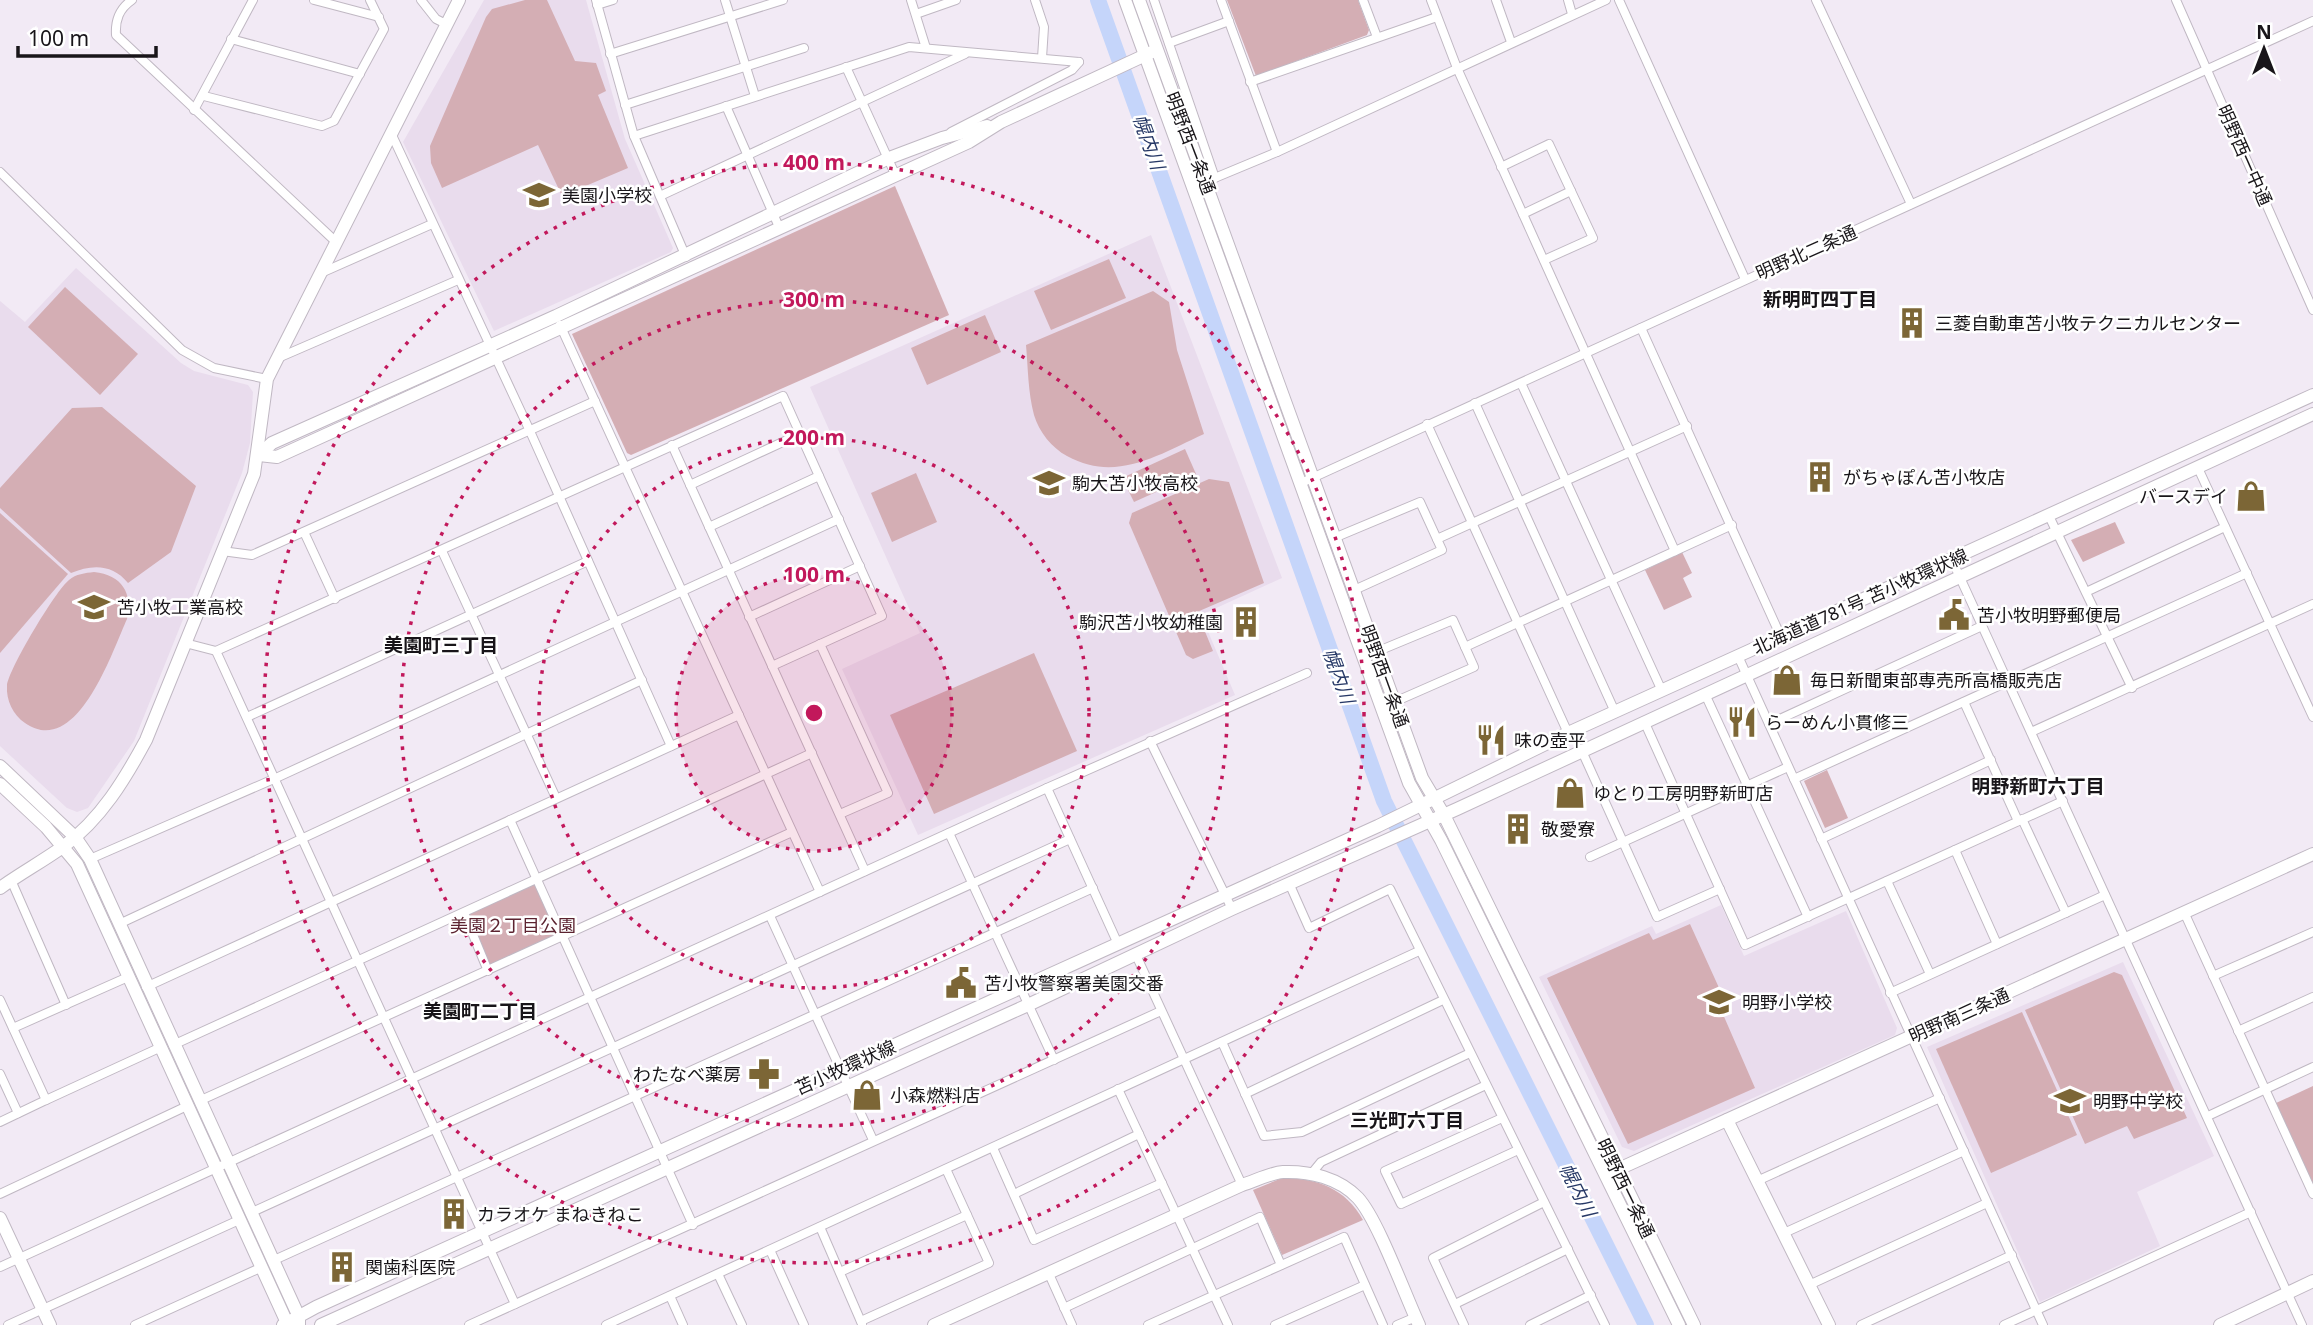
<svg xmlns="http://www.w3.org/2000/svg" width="2313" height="1325" font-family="'Noto Sans','Noto Sans JP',sans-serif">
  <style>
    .built { fill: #e9dced }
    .green { fill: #d4aeb4 }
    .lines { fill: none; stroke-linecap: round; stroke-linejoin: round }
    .river { stroke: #c5d5fa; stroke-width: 16 }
    .street-casing { stroke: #c0b8c3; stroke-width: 10 }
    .secondary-casing { stroke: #c0b8c3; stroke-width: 14 }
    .street { stroke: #fff; stroke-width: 8 }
    .secondary { stroke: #fff; stroke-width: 12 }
    .ring { fill: none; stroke: #c2185b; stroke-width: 3.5; stroke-dasharray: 3.5 7 }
    .labels { text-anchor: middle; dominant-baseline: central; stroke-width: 5; stroke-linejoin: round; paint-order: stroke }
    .street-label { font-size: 18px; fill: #181519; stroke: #fff }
    .poi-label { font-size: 18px; fill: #181519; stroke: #fff; text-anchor: start }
    .park-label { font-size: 18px; fill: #5c2330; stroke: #fff }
    .water-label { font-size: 19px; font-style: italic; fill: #263866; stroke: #fff }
    .neighbourhood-label { font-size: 19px; font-weight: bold; fill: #181519; stroke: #fff }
    .centre { fill: #c2185b; stroke: #fff; stroke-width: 3.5 }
    .ring-label { font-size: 21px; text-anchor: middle; font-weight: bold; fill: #c2185b; stroke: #fff; stroke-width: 5; stroke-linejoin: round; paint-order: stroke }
  </style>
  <rect width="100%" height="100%" fill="#f2eaf5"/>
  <g class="built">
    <polygon points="484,0 586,0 625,139 673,248 671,252 494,331 403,142"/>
    <polygon points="1151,235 1282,578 1201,615 1235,695 918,835 842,669 920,633 810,387"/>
    <polygon points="76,268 181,363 194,371 248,385 253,392 250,443 242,473 134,741 88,808 77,812 67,808 0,746 0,301 25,322"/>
    <polygon points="1721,905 1744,956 1846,911 1897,1028 1895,1035 1634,1151 1622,1147 1539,977 1652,926 1656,934"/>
    <polygon points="2123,962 2214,1156 2137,1192 2160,1246 2040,1302 1927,1047"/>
  </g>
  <g class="green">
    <polygon points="525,0 547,0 575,61 596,63 606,91 598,95 628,168 562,196 538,145 442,188 431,163 430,146 486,17 492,9"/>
    <polygon points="1227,0 1358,0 1369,30 1367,35 1256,76"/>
    <polygon points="895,186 949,315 631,455 627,453 572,334"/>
    <polygon points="1109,259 1126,298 1051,330 1034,291"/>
    <polygon points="65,287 138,354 100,395 28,327"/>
    <path d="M1153 291 1169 302 1177 350 1204 434C1158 455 1116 483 1067 456 1052 448 1039 432 1034 415 1028 393 1028 368 1026 345Z"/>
    <polygon points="985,315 1001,352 927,385 911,348"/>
    <path d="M102 407 196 486 171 552 128 583C113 564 92 564 71 573L0 508V488L72 408Z"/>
    <polygon points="1185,449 1196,474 1134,502 1122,478"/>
    <polygon points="916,473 937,522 892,542 871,493"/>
    <polygon points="1209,479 1229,482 1264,583 1197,612 1213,651 1193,659 1186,655 1129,523 1132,513"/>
    <polygon points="0,513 68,574 0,653"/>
    <polygon points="2115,522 2125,543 2083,562 2071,540"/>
    <polygon points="1682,552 1692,573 1683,578 1692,597 1664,610 1645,570"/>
    <path d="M94 572C122 575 133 593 127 619 112 652 77 759 25 723 13 715 6 700 7 686 8 670 56 590 69 580 76 574 85 573 94 572Z"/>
    <polygon points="1034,653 1077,751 934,814 890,715"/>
    <polygon points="1827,770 1848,818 1825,828 1804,781"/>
    <polygon points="537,880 563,937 488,971 464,913"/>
    <polygon points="1690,924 1720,990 1722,1012 1755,1088 1628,1144 1547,978 1649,933 1653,940"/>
    <polygon points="2114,972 2122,975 2187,1118 2134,1139 2127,1126 2085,1144 2025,1010"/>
    <polygon points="2022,1012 2077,1135 1991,1173 1936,1049"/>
    <polygon points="2313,1086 2313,1184 2276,1103"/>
    <path d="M1282 1178C1317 1178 1345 1188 1363 1220L1282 1255 1253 1190Z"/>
  </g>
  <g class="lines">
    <polyline class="river" points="1098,0 1384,801 1646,1325"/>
    <defs>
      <g id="street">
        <path d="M132 0C119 9 115 20 116 35L335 241"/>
        <polyline points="314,0 379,17"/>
        <polyline points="421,0 436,19 446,24"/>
        <polyline points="596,0 634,136 686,257"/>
        <polyline points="725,0 755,96"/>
        <polyline points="911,0 926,48"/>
        <polyline points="1035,0 1044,27 1042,58"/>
        <polyline points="1154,0 1215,178"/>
        <polyline points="1221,0 1277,152"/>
        <polyline points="1363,0 1377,37"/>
        <polyline points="1431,0 1457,68 1675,551"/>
        <polyline points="1496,0 1511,42"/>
        <polyline points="1568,0 1572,14"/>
        <polyline points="1619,0 1745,279"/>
        <polyline points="1816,0 1911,204"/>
        <polyline points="2176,0 2313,310"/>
        <polyline points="597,5 613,0"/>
        <polyline points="916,14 956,0"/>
        <polyline points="231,39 360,74"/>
        <polyline points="1169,43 1229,21"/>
        <polyline points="610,54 783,0"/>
        <polyline points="846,67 895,174"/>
        <polyline points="1250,82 1437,17"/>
        <polyline points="204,96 322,126 334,121 384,29 370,0"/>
        <polyline points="625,105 804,48"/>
        <polyline points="726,106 779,227"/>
        <polyline points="194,110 253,0"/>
        <polyline points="951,132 1072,70 1079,62"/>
        <polyline points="391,133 529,429 671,746"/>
        <polyline points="634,136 909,47 1079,62"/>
        <polyline points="1501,167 1549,144 1593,238 1544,260"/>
        <polyline points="0,172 182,350 214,368 267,379"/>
        <polyline points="1193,187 1277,152 1606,0"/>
        <polyline points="660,196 965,54"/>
        <polyline points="1523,214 1571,191"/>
        <polyline points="321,273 432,224"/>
        <polyline points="560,325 820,892"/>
        <polyline points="1641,328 1781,637"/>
        <polyline points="278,358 458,280"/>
        <polyline points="1521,383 1662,691"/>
        <polyline points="1475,403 1615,712"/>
        <polyline points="1427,424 1568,733"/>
        <polyline points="672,445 865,871"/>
        <polyline points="2198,468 2313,717"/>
        <polyline points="1299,484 2313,21"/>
        <polyline points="690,485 800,434"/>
        <polyline points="2049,516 2132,688"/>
        <polyline points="709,527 819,476"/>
        <polyline points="304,532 335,599"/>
        <polyline points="1334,538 1420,502 1442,550 1352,591"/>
        <polyline points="1437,539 1687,426"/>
        <polyline points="222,551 252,555 595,401"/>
        <polyline points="442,551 556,798"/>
        <polyline points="1952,560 2302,1325"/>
        <polyline points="2086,592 2225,527"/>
        <polyline points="749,617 860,566"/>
        <polyline points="185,643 216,651"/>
        <polyline points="820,644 888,793 840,814"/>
        <polyline points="1465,647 1732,525"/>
        <polyline points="1376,652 1453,620 1474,667 1392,703"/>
        <polyline points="1738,656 2043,1325"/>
        <polyline points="1705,694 1808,917"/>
        <polyline points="1964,702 2018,821"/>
        <polyline points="247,717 588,561"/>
        <polyline points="1644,721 1745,945 2063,801"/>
        <polyline points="1769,724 1982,626"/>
        <polyline points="2031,732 2313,604"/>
        <polyline points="1150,741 1232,909"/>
        <polyline points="1581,749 1657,917 1720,889"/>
        <polyline points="1794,779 2247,573"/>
        <polyline points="1047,788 1118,944"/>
        <polyline points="2022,819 2066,913"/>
        <polyline points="510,820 693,1225"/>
        <polyline points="949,833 1054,1060"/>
        <polyline points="1821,839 1991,760"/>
        <polyline points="1955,850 1997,944"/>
        <polyline points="1590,857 1788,767"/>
        <polyline points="90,859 276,778 839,519"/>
        <polyline points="11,880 66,1005"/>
        <polyline points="1887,881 1930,974"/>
        <polyline points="1289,883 1309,928 1390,889 1605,1325"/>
        <polyline points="2184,912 2313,1194"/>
        <polyline points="464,913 488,971"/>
        <polyline points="770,916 873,1140"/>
        <polyline points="119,924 642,680"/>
        <polyline points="1136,955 1242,1185"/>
        <polyline points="2213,976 2313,932"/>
        <polyline points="146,987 739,715"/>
        <polyline points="1890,993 2105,895"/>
        <polyline points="0,1000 46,1100 0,1122"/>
        <polyline points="13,1028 128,977"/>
        <polyline points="2238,1031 2313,997"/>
        <polyline points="1222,1042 1264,1136 1302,1132 1470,1053"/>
        <polyline points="173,1045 812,753"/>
        <polyline points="0,1074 18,1113"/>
        <polyline points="1118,1089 1228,1325"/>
        <polyline points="1245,1094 1443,1000"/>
        <polyline points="46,1100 159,1048"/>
        <polyline points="199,1101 792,832"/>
        <polyline points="2208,1116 2313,1067"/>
        <polyline points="1502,1118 1385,1171 1401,1204 1518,1150"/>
        <polyline points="993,1148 1034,1240 1162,1183"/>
        <polyline points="1312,1173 1321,1162 1486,1085"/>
        <polyline points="1757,1181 1940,1098"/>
        <polyline points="0,1194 187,1106"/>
        <polyline points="1014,1194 1139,1134"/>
        <polyline points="250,1213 1070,839"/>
        <polyline points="820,1227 862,1324"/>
        <polyline points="1784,1233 1964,1151"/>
        <polyline points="770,1250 804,1325"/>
        <polyline points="272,1261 1093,888"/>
        <polyline points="0,1267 1047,788 1307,673"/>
        <polyline points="840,1272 967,1215"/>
        <polyline points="718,1274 742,1325"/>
        <polyline points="1049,1274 1072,1325"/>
        <polyline points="1809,1285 1987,1203"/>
        <polyline points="670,1296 683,1325"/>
        <polyline points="515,1304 216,651 783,396 882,616 772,666"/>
        <polyline points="1455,1304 1568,1249"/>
        <polyline points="1064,1308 1260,1217 1281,1265"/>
        <polyline points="861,1321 989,1263 946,1169"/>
        <polyline points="8,1325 239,1220"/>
        <polyline points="135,1325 260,1268"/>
        <polyline points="469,1325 1161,1011"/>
        <polyline points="606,1325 1419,951"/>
        <polyline points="1148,1325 1344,1237 1383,1325"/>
        <polyline points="1275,1325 1365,1285"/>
        <polyline points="1397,1325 1416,1317"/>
        <polyline points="1464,1325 1433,1258 1544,1202"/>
        <polyline points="1530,1325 1591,1295"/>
        <polyline points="1861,1325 2012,1255"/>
        <polyline points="2004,1325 2251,1212"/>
      </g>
      <g id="secondary">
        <polyline points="1125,0 1409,783 1441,840 1679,1325"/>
        <polyline points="1139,0 1422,778 1444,815 1694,1325"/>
        <polyline points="259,455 277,457 969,142 1001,122 1152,52"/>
        <polyline points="259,455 272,443 556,316 889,158 942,138 987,126"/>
        <polyline points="0,766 75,837 90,859 299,1317 299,1325"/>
        <polyline points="0,784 46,827 77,864 288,1325"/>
        <path d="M0 888C21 873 43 861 64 846 101 819 125 779 146 740L254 474 267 379 459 0"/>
        <polyline points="1727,1120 1829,1325"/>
        <polyline points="1612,1172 2313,854"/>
        <polyline points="0,1218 50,1325"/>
        <polyline points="283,1325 316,1307 1378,826 1568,733 2313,395"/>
        <polyline points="321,1325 1028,1005 1232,909 1457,809 2313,414"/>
        <path d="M934 1325 1242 1185C1255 1181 1270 1173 1283 1172 1310 1171 1339 1178 1358 1198 1378 1220 1405 1295 1419 1325"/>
        <polyline points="2220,1325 2313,1281"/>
      </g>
    </defs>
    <use href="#street" class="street-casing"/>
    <use href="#secondary" class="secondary-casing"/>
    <use href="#street" class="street"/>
    <use href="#secondary" class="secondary"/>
  </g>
  <circle cx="814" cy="713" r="138" fill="#c2185b" fill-opacity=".12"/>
  <g class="ring">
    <circle cx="814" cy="713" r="138"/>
    <circle cx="814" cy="713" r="275"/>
    <circle cx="814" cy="713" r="413"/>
    <circle cx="814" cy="713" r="550"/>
  </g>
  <defs>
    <symbol id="school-bare" viewBox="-9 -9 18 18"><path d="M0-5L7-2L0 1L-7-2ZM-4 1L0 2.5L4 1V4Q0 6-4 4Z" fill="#7c6636" stroke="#fff" stroke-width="2.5" paint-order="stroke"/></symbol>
    <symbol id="building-bare" viewBox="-9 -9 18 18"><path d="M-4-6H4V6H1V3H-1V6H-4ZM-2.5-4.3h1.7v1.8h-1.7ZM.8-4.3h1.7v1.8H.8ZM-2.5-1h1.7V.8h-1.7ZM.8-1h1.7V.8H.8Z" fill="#7c6636" stroke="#fff" stroke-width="2.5" paint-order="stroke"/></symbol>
    <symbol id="shop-bare" viewBox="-9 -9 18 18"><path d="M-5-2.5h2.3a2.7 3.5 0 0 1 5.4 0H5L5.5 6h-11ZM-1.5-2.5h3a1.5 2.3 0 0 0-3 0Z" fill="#7c6636" stroke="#fff" stroke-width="2.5" paint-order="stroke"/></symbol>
    <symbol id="civic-bare" viewBox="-9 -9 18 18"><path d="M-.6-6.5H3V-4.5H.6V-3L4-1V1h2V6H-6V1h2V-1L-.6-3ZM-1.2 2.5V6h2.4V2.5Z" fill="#7c6636" stroke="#fff" stroke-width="2.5" paint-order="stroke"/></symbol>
    <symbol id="restaurant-bare" viewBox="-9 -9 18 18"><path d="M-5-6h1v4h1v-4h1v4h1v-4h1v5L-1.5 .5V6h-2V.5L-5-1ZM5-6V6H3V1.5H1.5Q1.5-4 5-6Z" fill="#7c6636" stroke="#fff" stroke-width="2.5" paint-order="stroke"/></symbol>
    <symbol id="pharmacy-bare" viewBox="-9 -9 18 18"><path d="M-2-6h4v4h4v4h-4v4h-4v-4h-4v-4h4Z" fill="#7c6636" stroke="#fff" stroke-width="2.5" paint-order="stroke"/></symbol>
  </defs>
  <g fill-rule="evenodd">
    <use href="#school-bare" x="517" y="173" width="44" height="44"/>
    <use href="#building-bare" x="1890" y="301" width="44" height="44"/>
    <use href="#building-bare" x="1798" y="455" width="44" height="44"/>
    <use href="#school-bare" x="1027" y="461" width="44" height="44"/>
    <use href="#shop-bare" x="2229" y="474" width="44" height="44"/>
    <use href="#school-bare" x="72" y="585" width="44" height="44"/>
    <use href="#civic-bare" x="1932" y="593" width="44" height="44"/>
    <use href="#building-bare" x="1224" y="600" width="44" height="44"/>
    <use href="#shop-bare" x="1765" y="658" width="44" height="44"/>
    <use href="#restaurant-bare" x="1720" y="700" width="44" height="44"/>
    <use href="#restaurant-bare" x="1469" y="718" width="44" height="44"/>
    <use href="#shop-bare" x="1548" y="771" width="44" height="44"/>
    <use href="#building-bare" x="1496" y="807" width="44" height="44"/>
    <use href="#civic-bare" x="939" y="961" width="44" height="44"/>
    <use href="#school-bare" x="1697" y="980" width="44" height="44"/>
    <use href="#pharmacy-bare" x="742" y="1052" width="44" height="44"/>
    <use href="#shop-bare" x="845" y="1073" width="44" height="44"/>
    <use href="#school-bare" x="2048" y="1079" width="44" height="44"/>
    <use href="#building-bare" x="432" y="1192" width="44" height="44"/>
    <use href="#building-bare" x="320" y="1245" width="44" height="44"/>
  </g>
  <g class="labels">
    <g class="street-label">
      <text transform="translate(1191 143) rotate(69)">明野西一条通</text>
      <text transform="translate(2245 155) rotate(66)">明野西一中通</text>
      <text transform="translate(1806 252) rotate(-24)">明野北二条通</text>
      <text transform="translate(1860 601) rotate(-24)">北海道道781号 苫小牧環状線</text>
      <text transform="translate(1385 676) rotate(70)">明野西一条通</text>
      <text transform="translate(1959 1015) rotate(-24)">明野南三条通</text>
      <text transform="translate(845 1067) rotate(-24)">苫小牧環状線</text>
      <text transform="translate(1626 1188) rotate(64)">明野西一条通</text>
    </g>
    <g class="poi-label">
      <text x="562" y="195">美園小学校</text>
      <text x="1935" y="323">三菱自動車苫小牧テクニカルセンター</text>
      <text x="1843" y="477">がちゃぽん苫小牧店</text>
      <text x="1072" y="483">駒大苫小牧高校</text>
      <text x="2228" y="496" text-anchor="end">バースデイ</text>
      <text x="117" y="607">苫小牧工業高校</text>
      <text x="1977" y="615">苫小牧明野郵便局</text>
      <text x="1223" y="622" text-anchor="end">駒沢苫小牧幼稚園</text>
      <text x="1810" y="680">毎日新聞東部専売所高橋販売店</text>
      <text x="1765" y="722">らーめん小貫修三</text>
      <text x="1514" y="740">味の壺平</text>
      <text x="1593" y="793">ゆとり工房明野新町店</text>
      <text x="1541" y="829">敬愛寮</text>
      <text x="984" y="983">苫小牧警察署美園交番</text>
      <text x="1742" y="1002">明野小学校</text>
      <text x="741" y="1074" text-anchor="end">わたなべ薬房</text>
      <text x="890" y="1095">小森燃料店</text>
      <text x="2093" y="1101">明野中学校</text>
      <text x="477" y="1214">カラオケ まねきねこ</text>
      <text x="365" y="1267">関歯科医院</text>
    </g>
    <g class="park-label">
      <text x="513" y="925">美園２丁目公園</text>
    </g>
    <g class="water-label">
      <text transform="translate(1149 142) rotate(70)">幌内川</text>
      <text transform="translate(1339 676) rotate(70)">幌内川</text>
      <text transform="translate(1578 1190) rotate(63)">幌内川</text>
    </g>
    <g class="neighbourhood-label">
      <text x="1820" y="299">新明町四丁目</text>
      <text x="441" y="645">美園町三丁目</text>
      <text x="2038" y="786">明野新町六丁目</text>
      <text x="480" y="1011">美園町二丁目</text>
      <text x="1407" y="1120">三光町六丁目</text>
    </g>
  </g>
  <circle cx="814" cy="713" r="10" class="centre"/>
  <g class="ring-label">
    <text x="814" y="170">400 m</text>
    <text x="814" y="307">300 m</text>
    <text x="814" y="445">200 m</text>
    <text x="814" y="582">100 m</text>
  </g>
  <g transform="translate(2264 49)" stroke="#ffffff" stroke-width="5" paint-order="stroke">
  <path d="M0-5L12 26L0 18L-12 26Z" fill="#181519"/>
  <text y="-10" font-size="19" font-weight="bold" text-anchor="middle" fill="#181519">N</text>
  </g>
  <path d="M18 46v10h138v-10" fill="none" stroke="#181519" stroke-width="3.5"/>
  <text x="28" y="46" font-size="21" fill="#181519" stroke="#ffffff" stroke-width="5" paint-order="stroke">100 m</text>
</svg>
